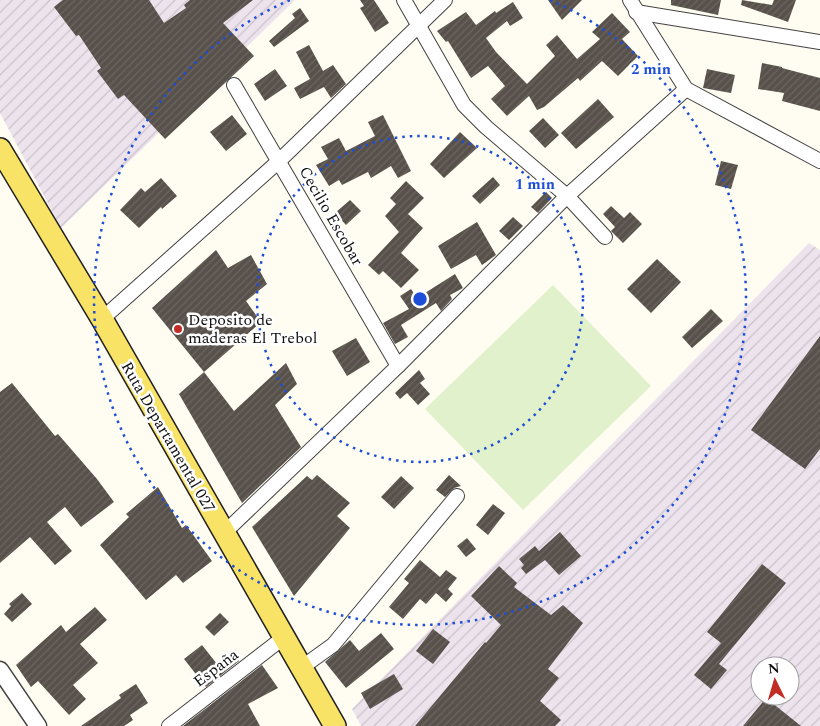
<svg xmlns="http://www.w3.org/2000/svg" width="820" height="726" font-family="Spectral,serif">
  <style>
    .industrial { fill: url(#industrial-furrows); fill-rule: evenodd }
    .pitch { fill: #e1f1cb }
    .building { fill: url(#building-hatch) }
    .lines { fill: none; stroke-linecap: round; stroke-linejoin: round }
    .minor-casing { stroke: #424242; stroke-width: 16 }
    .tertiary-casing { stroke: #424242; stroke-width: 19 }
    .primary-casing { stroke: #202020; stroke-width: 24 }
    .minor { stroke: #fff; stroke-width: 14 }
    .tertiary { stroke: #fff; stroke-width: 16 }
    .primary { stroke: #f9e366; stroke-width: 21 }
    .ring { fill: none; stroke: #1d4ed8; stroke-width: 2.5; stroke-dasharray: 2.5 5 }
    .poi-dot { fill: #c12c25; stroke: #fff; stroke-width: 2 }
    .labels { text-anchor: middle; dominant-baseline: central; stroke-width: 5; stroke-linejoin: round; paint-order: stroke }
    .street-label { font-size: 16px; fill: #0f0f0f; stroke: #fff }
    .poi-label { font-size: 16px; fill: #0f0f0f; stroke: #fff; text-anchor: start }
    .centre { fill: #1d4ed8; stroke: #fff; stroke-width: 2.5 }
    .ring-label { font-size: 15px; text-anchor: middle; font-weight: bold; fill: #1d4ed8; stroke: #fff; stroke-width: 5; stroke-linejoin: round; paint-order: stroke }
  </style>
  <defs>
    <pattern id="industrial-furrows" width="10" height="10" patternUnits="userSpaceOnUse" patternTransform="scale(1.25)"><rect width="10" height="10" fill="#ede3ed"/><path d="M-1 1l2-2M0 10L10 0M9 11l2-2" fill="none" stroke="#cac2ca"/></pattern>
    <pattern id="building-hatch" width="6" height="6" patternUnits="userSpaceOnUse" patternTransform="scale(1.25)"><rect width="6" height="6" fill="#58514b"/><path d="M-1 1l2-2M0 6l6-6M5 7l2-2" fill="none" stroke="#6b6561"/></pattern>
  </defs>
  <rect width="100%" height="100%" fill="#fffdf1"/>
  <g class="industrial">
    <polygon points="0,0 295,0 61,228 0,113"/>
    <path d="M809 243 820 250V726H361L352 709ZM760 666H790V696H760Z"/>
  </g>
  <polygon class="pitch" points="553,285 651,386 523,510 425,409"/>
  <g class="building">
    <polygon points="63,0 149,0 164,23 186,8 184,5 190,0 253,0 223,23 254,56 165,139 124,95 118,99 97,71 101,68 79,35 76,36 54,7"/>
    <polygon points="360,0 374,0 389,23 375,32 360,8 364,6"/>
    <polygon points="548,0 582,0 562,20"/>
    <polygon points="671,0 721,0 718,15 671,5"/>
    <polygon points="742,0 772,5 774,0 796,0 788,22 741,5"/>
    <polygon points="513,2 523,18 510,26 507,21 486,38 496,52 527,84 555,56 546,45 557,35 577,59 600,39 592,32 612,13 630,32 622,39 638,56 618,76 602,61 580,81 578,78 544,107 537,110 529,96 507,116 491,99 505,86 488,66 471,78 448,41 446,42 437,31 466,12 476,25 495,11 496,13"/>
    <polygon points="300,8 309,21 274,47 269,41 295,18 292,14"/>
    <polygon points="309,45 323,71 333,65 346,84 331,98 324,87 300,99 294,88 310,79 296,52"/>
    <polygon points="762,63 782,67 782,68 820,78 820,111 782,101 784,93 758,89"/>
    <polygon points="275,69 287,86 265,101 254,84"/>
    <polygon points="707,69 735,75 731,93 703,88"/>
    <polygon points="598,99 614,117 576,149 561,133"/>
    <polygon points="232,115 247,134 226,151 210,132"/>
    <polygon points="383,115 411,171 398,178 391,166 371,178 368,172 342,185 339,180 329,186 316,165 328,159 321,147 339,138 346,151 375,136 368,122"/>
    <polygon points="543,118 559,135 545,148 529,131"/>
    <polygon points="460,132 477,148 444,178 430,164"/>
    <polygon points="721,161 738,165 731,189 715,185"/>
    <polygon points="493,177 500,185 480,204 472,196"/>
    <polygon points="161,178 177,196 162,209 161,207 139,228 120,210 141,188 145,192"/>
    <polygon points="406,181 424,198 408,214 423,228 401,253 419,270 401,288 383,271 379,275 368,265 399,232 385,216 396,204 390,198"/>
    <polygon points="546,192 552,198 538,213 531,207"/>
    <polygon points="350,200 361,211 346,225 335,213"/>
    <polygon points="611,206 624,218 630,212 642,224 623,243 611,231 615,227 603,214"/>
    <polygon points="513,217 523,226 509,240 499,231"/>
    <polygon points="477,222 496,255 482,265 476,255 451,269 438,246"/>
    <polygon points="216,250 228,268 251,255 267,284 246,301 261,322 204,372 152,308"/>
    <polygon points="657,259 681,282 651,313 627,289"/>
    <polygon points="455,274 463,288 450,295 452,299 441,311 436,303 401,325 408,337 395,344 383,323 409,309 400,296 411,289 417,298"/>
    <polygon points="711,309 723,321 692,348 682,337"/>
    <polygon points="820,336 820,449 805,469 751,430"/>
    <polygon points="356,338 370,362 347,376 332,351"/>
    <polygon points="286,363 297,384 275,405 301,447 242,503 179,394 204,372 234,411"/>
    <polygon points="419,370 425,379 420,383 430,394 418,405 407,393 400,399 395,393"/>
    <polygon points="12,383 55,436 58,434 97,479 114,502 81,527 65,507 47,522 72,551 55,565 30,537 0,563 0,392"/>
    <polygon points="317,475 350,503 337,516 350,528 294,596 252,527 307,476 312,480"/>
    <polygon points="449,475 461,486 454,488 445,497 436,490"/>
    <polygon points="401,476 414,488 394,509 381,497"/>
    <polygon points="158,487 182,528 186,525 212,561 183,583 176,575 146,600 100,545 129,517 126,514"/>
    <polygon points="493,504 505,513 488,535 476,525"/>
    <polygon points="560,532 581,556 559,575 545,560 526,574 521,568 524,565 519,559 535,546 539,551"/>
    <polygon points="467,538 476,549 466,557 457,546"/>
    <polygon points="420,560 440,577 446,570 457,578 448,589 453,594 446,602 436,593 426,604 420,599 403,619 389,607 409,583 404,579"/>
    <polygon points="762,564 786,583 719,664 727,670 711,689 694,675 721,643 707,632"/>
    <polygon points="499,566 517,583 514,587 551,615 563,605 583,623 548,669 559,678 540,701 561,720 555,726 415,726 485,642 486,643 501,625 471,596"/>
    <polygon points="22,593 32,604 12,622 4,614 11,606 9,604"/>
    <polygon points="95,607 107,620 80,644 98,663 73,685 86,699 69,715 38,681 31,687 16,665 61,625 66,632"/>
    <polygon points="220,613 229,622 214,636 205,627"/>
    <polygon points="433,629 450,642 433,664 416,651"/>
    <polygon points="381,633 394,649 346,688 325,662 350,640 359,651"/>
    <polygon points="202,645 217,664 232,651 239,661 206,687 184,659"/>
    <polygon points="262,665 278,688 248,704 260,726 183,726"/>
    <polygon points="394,674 403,689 370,709 361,693"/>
    <polygon points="136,684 148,703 130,715 133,720 124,726 81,726 121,698 119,695"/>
    <polygon points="766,698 801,726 743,726"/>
  </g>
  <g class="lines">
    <defs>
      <g id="minor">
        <polyline points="404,0 464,105 486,127 567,196 605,237"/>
        <polyline points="630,0 686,89 820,161"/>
        <polyline points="636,12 820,42"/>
        <polyline points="234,85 398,366"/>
        <polyline points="102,319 279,161 445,0"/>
        <polyline points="223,534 398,366 567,196 686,89"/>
        <polyline points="301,668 333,645 457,496"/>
        <polyline points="169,726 283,638"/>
      </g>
      <polyline id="tertiary" points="0,670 38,726"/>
      <polyline id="primary" points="0,149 102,319 335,726"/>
    </defs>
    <use href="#minor" class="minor-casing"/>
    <use href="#tertiary" class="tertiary-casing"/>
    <use href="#primary" class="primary-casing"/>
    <use href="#minor" class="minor"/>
    <use href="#tertiary" class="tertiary"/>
    <use href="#primary" class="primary"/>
  </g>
  <g class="ring">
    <circle cx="420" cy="299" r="163"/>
    <path d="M550 0A326 326 0 1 1 290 0"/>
  </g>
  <circle class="poi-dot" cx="178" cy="329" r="5"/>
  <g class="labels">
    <g class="street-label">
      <text transform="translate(331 216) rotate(60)">Cecilio Escobar</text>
      <text transform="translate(168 437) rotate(60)">Ruta Departamental 027</text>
      <text transform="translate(216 668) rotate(-37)">España</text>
    </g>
    <g class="poi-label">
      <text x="188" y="320">Deposito de<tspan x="188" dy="18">maderas El Trebol</tspan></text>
    </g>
  </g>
  <circle cx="420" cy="299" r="8" class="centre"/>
  <g class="ring-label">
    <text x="651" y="74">2 min</text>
    <text x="535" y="189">1 min</text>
  </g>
  <g transform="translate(775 681) rotate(355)"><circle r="24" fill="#ffffff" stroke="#9f9f9f"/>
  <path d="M0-4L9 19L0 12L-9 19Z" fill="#c12c25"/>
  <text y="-8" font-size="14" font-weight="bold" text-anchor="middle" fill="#0f0f0f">N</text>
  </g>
</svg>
